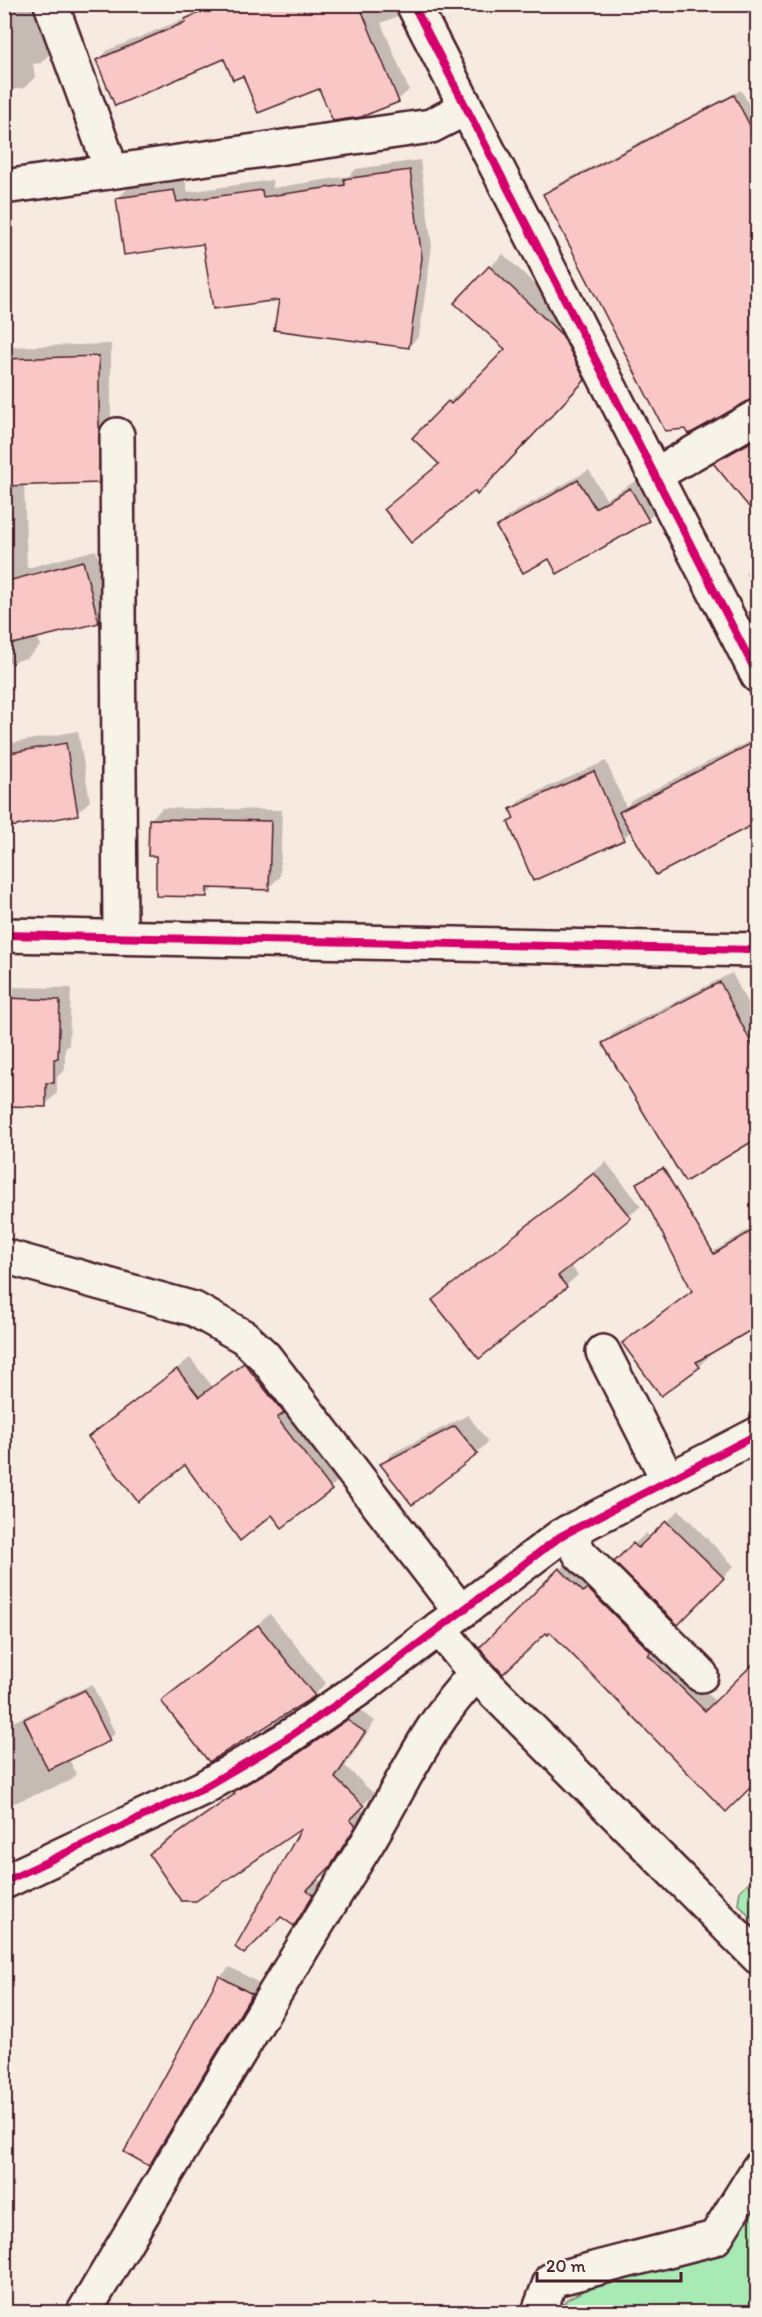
<svg xmlns="http://www.w3.org/2000/svg" width="762" height="2317" font-family="Itim,sans-serif">
  <style>
    .green { fill: #a8eab4; stroke: #798470; stroke-width: 1.5 }
    .shadow { fill: #0003 }
    .building { fill: #f9c8c6; stroke: #4a1f2b; stroke-width: 1.5 }
    .lines { fill: none; stroke-linecap: round; stroke-linejoin: round }
    .minor-casing { stroke: #4a1f2b; stroke-width: 38 }
    .minor { stroke: #f7f3e8; stroke-width: 33 }
    .cycleway-casing { stroke: #f7f3e8; stroke-width: 11 }
    .cycleway { stroke: #d6006c; stroke-width: 8 }
  </style>
  <rect width="100%" height="100%" fill="#f7eae1"/>
  <filter id="ink" filterUnits="userSpaceOnUse"><feTurbulence type="fractalNoise" baseFrequency=".0167" numOctaves="2"/><feDisplacementMap in="SourceGraphic" scale="12" xChannelSelector="R" yChannelSelector="G"/><feConvolveMatrix kernelMatrix="1 2 1 2 8 2 1 2 1" color-interpolation-filters="sRGB"/></filter>
  <g filter="url(#ink)">
    <g class="green">
      <polygon points="757,1874 757,1926 738,1903 740,1891"/>
      <polygon points="757,2204 757,2312 559,2312 567,2299 585,2290 725,2251"/>
    </g>
    <g class="shadow">
      <polygon points="4,4 45,4 52,51 41,63 33,64 35,77 24,88 4,91"/>
      <polygon points="221,4 408,4 398,16 381,23 409,90 398,100 244,74 225,57 98,61 108,50"/>
      <polygon points="741,90 758,122 758,396 545,194 552,187"/>
      <polygon points="420,160 432,246 419,336 408,347 280,298 204,243 117,199 128,188 185,180 188,192 272,180 273,188 349,176 356,169"/>
      <polygon points="503,254 575,322 597,366 490,480 475,489 386,509 440,463 414,438 462,389 465,392 507,349 456,303"/>
      <polygon points="111,344 111,468 98,481 24,484 27,568 96,550 111,609 98,621 38,637 40,646 27,658 4,664 4,347"/>
      <polygon points="758,436 758,516 715,464"/>
      <polygon points="589,470 606,499 641,478 659,509 648,519 558,572 549,557 498,527 508,516"/>
      <polygon points="758,563 758,596 745,573"/>
      <polygon points="4,714 12,743 78,731 90,801 77,813 4,826"/>
      <polygon points="758,737 758,821 632,830 623,839 510,822 515,817 511,809 523,798 606,761 626,807 631,801"/>
      <polygon points="162,808 282,810 280,877 268,888 215,887 206,896 158,854 150,820"/>
      <polygon points="732,973 758,1024 758,1137 604,1043 615,1032"/>
      <polygon points="4,987 71,988 69,1045 65,1049 65,1070 57,1077 57,1093 45,1105 4,1105"/>
      <polygon points="606,1162 641,1206 570,1265 578,1275 566,1286 434,1300"/>
      <polygon points="758,1224 758,1324 708,1353 710,1355 699,1366 661,1394 624,1343 635,1332 695,1289 697,1262"/>
      <polygon points="256,1352 343,1477 282,1526 272,1513 185,1463 90,1437 190,1358 212,1386"/>
      <polygon points="468,1415 488,1442 477,1453 382,1464 393,1453"/>
      <polygon points="679,1510 734,1566 678,1623 616,1562 646,1533 651,1538"/>
      <polygon points="571,1559 716,1702 758,1780 550,1630 481,1648"/>
      <polygon points="270,1614 326,1683 314,1695 210,1760 163,1702"/>
      <polygon points="92,1684 115,1733 109,1740 69,1759 76,1774 70,1781 4,1807 4,1719 11,1716 13,1722"/>
      <polygon points="359,1710 375,1721 345,1766 374,1794 360,1808 366,1814 341,1854 317,1879 323,1883 304,1914 294,1924 305,1824 151,1854 162,1843 234,1793 246,1781 305,1746"/>
      <polygon points="230,1967 261,1984 159,2154 149,2164 220,1977"/>
    </g>
    <g class="building">
      <polygon points="219,4 359,4 399,102 361,117 333,121 319,89 258,113 243,76 233,80 224,59 115,106 96,60 186,22 185,19"/>
      <polygon points="734,95 758,141 758,397 689,434 685,429 665,431 543,194"/>
      <polygon points="410,170 422,258 409,348 274,330 279,300 213,309 203,244 124,255 116,198 174,190 177,202 262,190 263,197 345,185 344,179"/>
      <polygon points="489,266 562,335 585,380 477,495 475,491 411,543 384,509 439,464 412,438 448,401 451,404 505,349 454,303"/>
      <polygon points="99,356 99,483 4,486 4,359"/>
      <polygon points="758,438 758,518 713,463"/>
      <polygon points="578,480 595,508 630,488 649,521 557,574 549,559 523,573 496,527"/>
      <polygon points="83,561 99,623 4,646 4,582"/>
      <polygon points="758,740 758,822 656,875 619,812"/>
      <polygon points="66,743 78,815 4,828 4,754"/>
      <polygon points="594,771 624,840 533,881 508,822 514,819 510,809"/>
      <polygon points="149,819 271,821 269,890 207,888 207,897 156,896 156,856 148,856"/>
      <polygon points="720,982 758,1056 758,1138 685,1182 602,1043"/>
      <polygon points="4,998 60,1000 58,1058 54,1059 54,1083 46,1083 46,1107 4,1106"/>
      <polygon points="663,1168 714,1254 758,1227 758,1326 696,1362 700,1367 661,1396 622,1343 692,1291 636,1183"/>
      <polygon points="594,1173 631,1218 558,1276 567,1287 479,1359 432,1300"/>
      <polygon points="244,1363 284,1413 277,1418 332,1490 282,1528 272,1515 240,1541 185,1465 138,1502 88,1437 177,1369 199,1397"/>
      <polygon points="455,1426 478,1454 412,1505 380,1464"/>
      <polygon points="666,1521 724,1578 678,1625 614,1562 633,1543 638,1548"/>
      <polygon points="559,1568 583,1592 587,1588 651,1652 648,1655 705,1711 758,1659 758,1780 726,1812 550,1632 548,1635 546,1633 503,1674 479,1648"/>
      <polygon points="258,1625 315,1696 209,1762 161,1701"/>
      <polygon points="85,1690 110,1741 48,1770 24,1719"/>
      <polygon points="347,1720 365,1732 335,1778 364,1806 350,1820 356,1826 330,1867 307,1890 313,1895 294,1926 281,1917 244,1954 235,1947 301,1829 196,1901 181,1901 149,1854 235,1794 233,1792 293,1757"/>
      <polygon points="219,1976 252,1994 149,2166 124,2152"/>
    </g>
    <g class="lines">
      <defs>
        <g id="minor">
          <polyline points="51,4 106,155 108,172"/>
          <polyline points="413,4 758,676"/>
          <polyline points="4,187 431,126 466,108"/>
          <polyline points="117,435 120,937"/>
          <polyline points="655,475 758,416"/>
          <polyline points="4,935 758,950"/>
          <polyline points="4,1256 194,1309 244,1337 265,1357 460,1611"/>
          <polyline points="603,1352 668,1480"/>
          <polyline points="568,1532 580,1554 701,1675"/>
          <polyline points="439,1628 476,1674 758,1957"/>
          <polyline points="4,1882 203,1788 283,1741 359,1689 561,1536 758,1434"/>
          <path d="M84 2312C176 2157 268 2002 363 1850 400 1791 427 1723 476 1674"/>
          <polyline points="539,2312 551,2280 715,2238 758,2169"/>
        </g>
      </defs>
      <use href="#minor" class="minor-casing"/>
      <use href="#minor" class="minor"/>
      <defs>
        <g id="cycleway">
          <polyline points="413,4 758,676"/>
          <polyline points="4,935 758,950"/>
          <polyline points="4,1882 203,1788 283,1741 359,1689 561,1536 758,1434"/>
        </g>
      </defs>
      <use href="#cycleway" class="cycleway-casing"/>
      <use href="#cycleway" class="cycleway"/>
    </g>
  </g>
  <rect width="762" height="2317" fill="none" stroke="#f7f3e8" stroke-width="24"/>
  <rect x="12" y="12" width="738" height="2293" fill="none" stroke="#4a1f2b" stroke-width="2" filter="url(#ink)"/>
  <path d="M537 2272v9h144v-9" fill="none" stroke="#4a1f2b" stroke-width="3"/>
  <text x="546" y="2272" font-size="18" fill="#4a1f2b" stroke="#f7f3e8" stroke-width="4.5" paint-order="stroke">20 m</text>
</svg>
